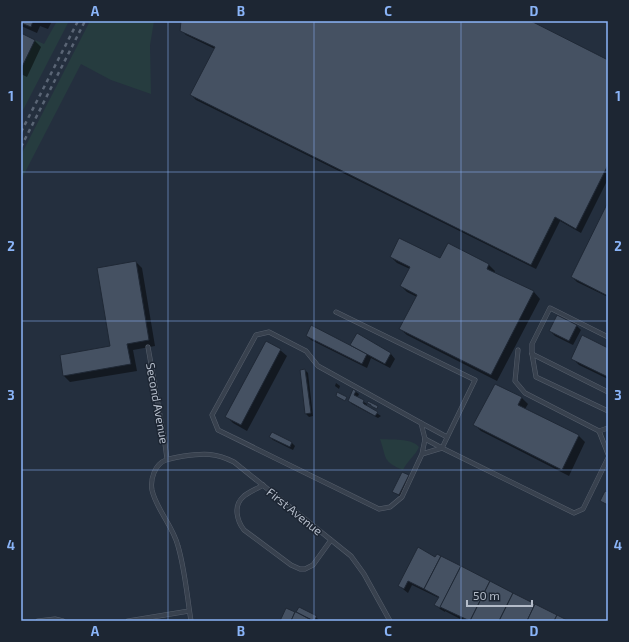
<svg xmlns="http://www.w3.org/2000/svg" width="629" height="642" font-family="'Exo 2',sans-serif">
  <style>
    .green { fill: #263c3f }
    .shadow { fill: #0007 }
    .building { fill: #455162; stroke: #1f2835 }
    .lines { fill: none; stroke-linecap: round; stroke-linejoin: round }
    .service-casing { stroke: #565f6c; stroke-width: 5 }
    .service { stroke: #38414e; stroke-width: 4 }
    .rail { stroke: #5a6575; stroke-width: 2.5; stroke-dasharray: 4 4; stroke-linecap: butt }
    .grid { fill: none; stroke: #8ab4f8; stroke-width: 1; stroke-opacity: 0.55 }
    .labels { text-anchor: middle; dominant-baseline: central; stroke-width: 3; stroke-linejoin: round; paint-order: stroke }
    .street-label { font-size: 12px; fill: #b4bcc9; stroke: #1d2633 }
    .neatline { fill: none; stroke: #8ab4f8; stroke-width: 1.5 }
    .grid-label { font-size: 13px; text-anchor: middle; font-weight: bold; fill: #8ab4f8 }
  </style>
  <rect width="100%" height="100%" fill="#242f3e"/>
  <g class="green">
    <polygon points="57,21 69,21 21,114 21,69 35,40 44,44"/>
    <polygon points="90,21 154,21 150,45 151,94 111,80 81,64 21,180 21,155"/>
    <path d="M380 439C391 440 412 438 419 447 415 456 407 461 403 470 382 461 387 459 380 439Z"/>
  </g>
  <g class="shadow">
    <polygon points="21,21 52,21 48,29 40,26 37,33 21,26"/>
    <polygon points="182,21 528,21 608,61 608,179 581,233 560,221 536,269 196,100 191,95 215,49 186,35 181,30"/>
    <polygon points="21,35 35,41 41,47 27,77 21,74"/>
    <polygon points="608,204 608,297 577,282 572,277"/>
    <polygon points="448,244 489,265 495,271 494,273 534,292 540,299 497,381 407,335 400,329 417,297 407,292 401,286 410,269 397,263 391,257 441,259"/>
    <polygon points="136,262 142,268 155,346 133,350 137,371 70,382 64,376 111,347"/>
    <polygon points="576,325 581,330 573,345 555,336 550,331"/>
    <polygon points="357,335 391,354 395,359 390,368 371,358 367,368 311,340 307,336 350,347"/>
    <polygon points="608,349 608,379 579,365 572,358"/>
    <polygon points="280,350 287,356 247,431 233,423 227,417"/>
    <polygon points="305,370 308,373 313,416 309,417 306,414"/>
    <polygon points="336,383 340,386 339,389 335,386"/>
    <polygon points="353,390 359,394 357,398 367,404 366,406 381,416 378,418 352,404 349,401"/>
    <polygon points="522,398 528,404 525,409 579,436 585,442 569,476 481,431 474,424"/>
    <polygon points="272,433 292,443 295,446 293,450 273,440 270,437"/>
    <polygon points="402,473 412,479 402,498 393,491"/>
    <polygon points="434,557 567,621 464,621 445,611 445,612 440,609 436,605 439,598 412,585 408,593 399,586"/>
    <polygon points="297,612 316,617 319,620 318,621 281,621 300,615"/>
  </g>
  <g class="building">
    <polygon points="21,21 33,21 31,27 21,23"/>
    <polygon points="181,21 531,21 608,60 608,165 576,229 555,217 531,265 190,95 215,47 180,31"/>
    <polygon points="21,33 35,40 21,69"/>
    <polygon points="608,202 608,296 571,277"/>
    <polygon points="399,238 440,258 448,243 489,264 487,269 534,291 491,375 399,329 417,295 400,286 410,267 390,257"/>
    <polygon points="136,261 149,340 127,344 131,364 63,376 60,355 110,346 97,268"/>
    <polygon points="557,315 577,325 569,341 549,331"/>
    <polygon points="311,325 367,354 362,364 306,336"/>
    <polygon points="357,333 391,353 385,364 350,345"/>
    <polygon points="582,335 608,348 608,377 571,359"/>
    <polygon points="266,341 281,349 241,425 225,417"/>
    <polygon points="305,369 311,413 305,414 300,370"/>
    <polygon points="495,384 522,397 518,405 579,435 562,470 473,425"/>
    <polygon points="353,389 356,391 354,395 364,400 363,403 364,404 378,412 375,416 348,401"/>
    <polygon points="337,392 347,397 345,401 336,396"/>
    <polygon points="368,401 378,406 377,409 371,406 371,405 367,403"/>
    <polygon points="272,432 292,442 290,447 269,437"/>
    <polygon points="402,472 409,475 399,495 392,492"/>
    <polygon points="605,491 608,492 608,505 600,501"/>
    <polygon points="418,547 435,557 437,554 441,556 424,589 408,581 404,589 398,586"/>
    <polygon points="441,556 461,566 440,608 434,605 439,597 424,589"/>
    <polygon points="461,566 490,581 470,621 440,607"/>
    <polygon points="490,581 513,593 499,621 470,621"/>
    <polygon points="513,593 535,604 527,621 499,621"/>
    <polygon points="535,604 557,615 554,621 527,621"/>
    <polygon points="299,607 317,616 314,621 296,612"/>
    <polygon points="286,608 295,612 291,621 280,621"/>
    <polygon points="295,612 296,612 313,621 291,621"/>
    <polygon points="557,615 569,621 554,621"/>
  </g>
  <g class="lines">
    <defs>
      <g id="service">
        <polyline points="336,312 475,380 442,448 425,439"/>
        <polyline points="608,337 550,308 532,344 532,354 608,392"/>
        <polyline points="148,347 165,444 167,459"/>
        <polyline points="518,350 515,381 525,393 599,431 608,428"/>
        <polyline points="532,354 536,377 608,411"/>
        <polyline points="421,423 447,437"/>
        <polyline points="599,431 608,454"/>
        <polyline points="422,454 425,439 421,423 318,366 306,351 269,332 256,335 212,415 218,430 379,509 390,507 402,497 422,454 442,448 574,513 583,509 608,458"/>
        <path d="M263 485C257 489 248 492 243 497 233 506 237 521 244 530L291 565 300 569H305L313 565 331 540"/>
        <polyline points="38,621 55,619 63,621"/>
        <polyline points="128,621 189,611"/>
        <path d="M191 621C187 596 185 570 178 546 173 526 156 509 152 490 150 479 155 464 166 460 172 458 178 457 184 456 204 453 216 453 234 462L351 556 364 574 390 621"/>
      </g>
    </defs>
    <use href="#service" class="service-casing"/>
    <use href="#service" class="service"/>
    <g class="rail">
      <polyline points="21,132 78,21"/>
      <polyline points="21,147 85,21"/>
    </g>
  </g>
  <path class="grid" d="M168 21V621M314 21V621M461 21V621M21 172H608M21 321H608M21 470H608"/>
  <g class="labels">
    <g class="street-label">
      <text transform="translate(158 403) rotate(80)">Second Avenue</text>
      <text transform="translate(295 511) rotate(39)">First Avenue</text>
    </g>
  </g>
  <rect width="629" height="642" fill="none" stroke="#1d2633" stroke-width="44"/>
  <path d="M467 600v6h65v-6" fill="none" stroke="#b4bcc9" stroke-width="2"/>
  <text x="473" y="600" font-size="12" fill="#b4bcc9" stroke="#1d2633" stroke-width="3" paint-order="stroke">50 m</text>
  <rect x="22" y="22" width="585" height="598" class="neatline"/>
  <g class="grid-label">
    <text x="95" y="16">A</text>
    <text x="241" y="16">B</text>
    <text x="388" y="16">C</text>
    <text x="534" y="16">D</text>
    <text x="11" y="101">1</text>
    <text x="618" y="101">1</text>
    <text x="11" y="251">2</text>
    <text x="618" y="251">2</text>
    <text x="11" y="400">3</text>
    <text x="618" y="400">3</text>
    <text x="11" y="550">4</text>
    <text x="618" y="550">4</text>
    <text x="95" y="636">A</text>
    <text x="241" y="636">B</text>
    <text x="388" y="636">C</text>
    <text x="534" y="636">D</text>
  </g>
</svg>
